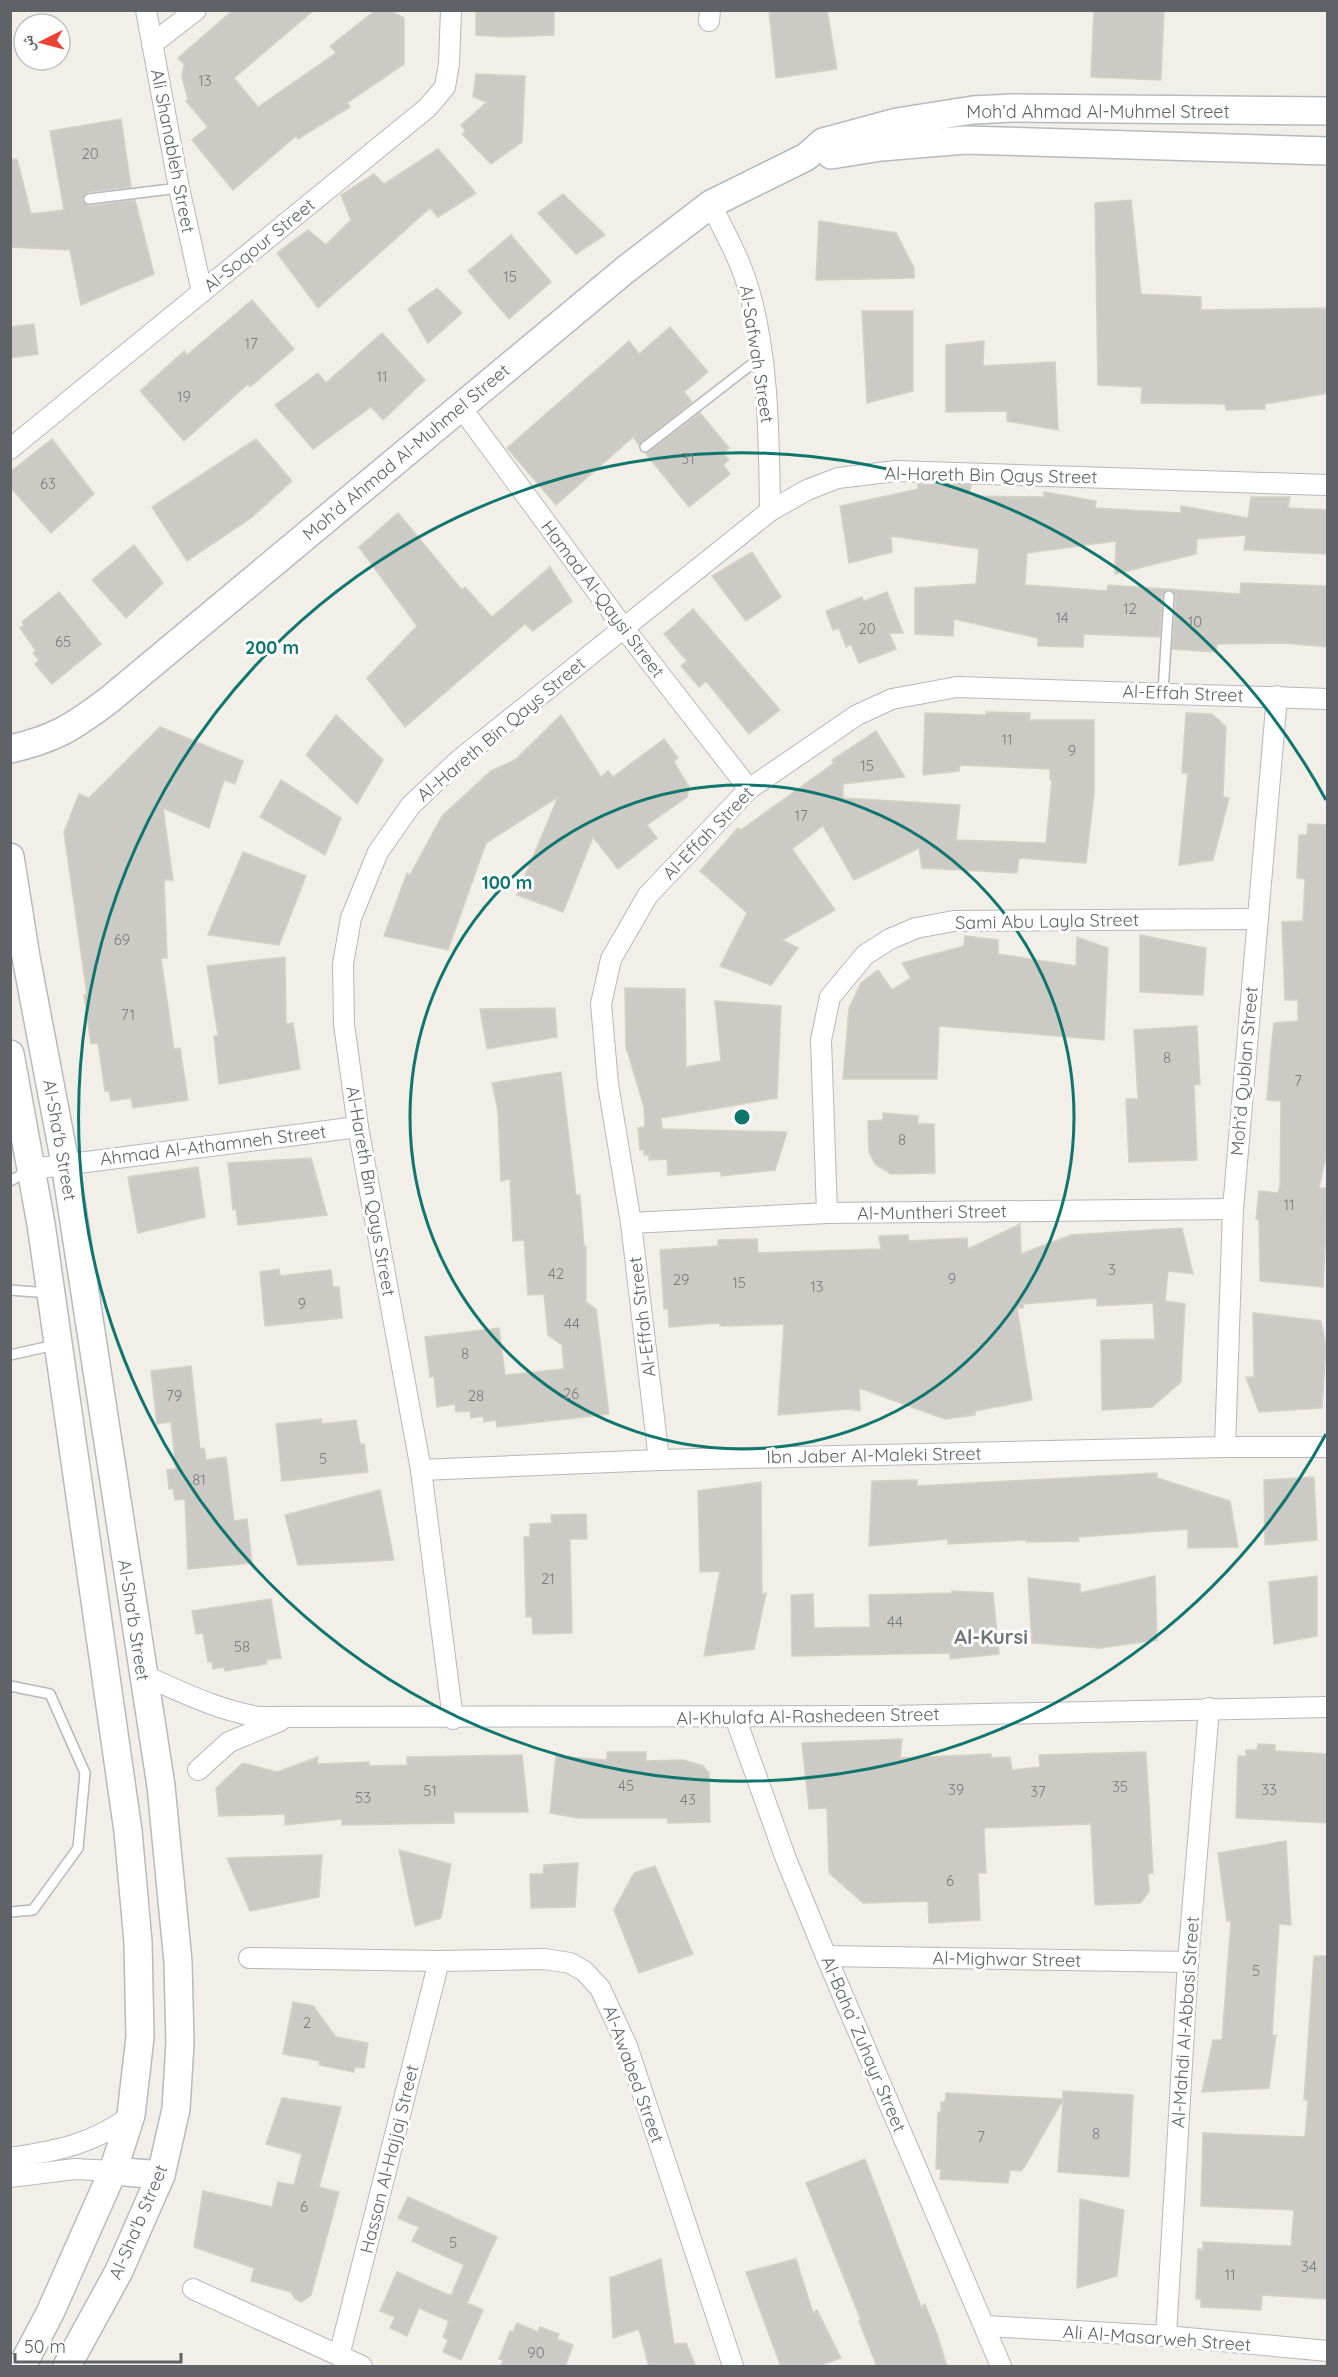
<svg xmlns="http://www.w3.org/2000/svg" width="1338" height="2377" font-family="Quicksand,'Noto Naskh Arabic',sans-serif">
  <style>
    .building { fill: #cccac5; stroke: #d6d1c6; stroke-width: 1.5 }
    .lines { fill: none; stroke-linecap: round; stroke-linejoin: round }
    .lane-casing { stroke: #b5b8bc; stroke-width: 12 }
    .street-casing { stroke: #b5b8bc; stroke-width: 22 }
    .secondary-casing { stroke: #b6babf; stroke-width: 30 }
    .lane { stroke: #fff; stroke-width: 9 }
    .street { stroke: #fff; stroke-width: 20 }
    .secondary { stroke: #fff; stroke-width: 27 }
    .ring { fill: none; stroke: #0f766e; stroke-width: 3 }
    .labels { text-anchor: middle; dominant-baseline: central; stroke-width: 6; stroke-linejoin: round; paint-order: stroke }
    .number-label { font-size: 15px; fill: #7a7d7f }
    .street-label { font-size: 18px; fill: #5f6368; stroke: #fff }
    .neighbourhood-label { font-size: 20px; font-weight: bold; fill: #70757a; stroke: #fff }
    .centre { fill: #0f766e; stroke: #fff; stroke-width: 3 }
    .ring-label { font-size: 18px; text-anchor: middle; font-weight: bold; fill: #0f766e; stroke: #fff; stroke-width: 6; stroke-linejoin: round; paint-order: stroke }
  </style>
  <rect width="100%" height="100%" fill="#f1efe8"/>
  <g class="building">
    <polygon points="233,10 314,10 234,78 258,107 336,53 330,46 376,10 389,10 404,18 404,64 347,103 350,107 298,139 296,136 233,190 192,140 208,127 186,101 188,99 182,77 184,64 178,58"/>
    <polygon points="476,10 554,10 554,35 504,37 476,35"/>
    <polygon points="769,10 827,10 837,69 776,78"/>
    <polygon points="1094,10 1164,10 1161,80 1091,77"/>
    <polygon points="476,74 525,76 522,142 491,164 462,134 466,132 461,125 487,102 473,97"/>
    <polygon points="121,119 131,187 88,192 82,200 90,206 135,200 154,274 81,305 70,250 10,247 10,160 17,159 31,214 64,210 50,131"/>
    <polygon points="438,149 476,193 438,217 430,208 318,308 277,253 308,230 326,245 351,220 341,195 374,174 384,184"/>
    <polygon points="563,194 605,235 576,254 538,213"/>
    <polygon points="1131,200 1141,294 1201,297 1201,310 1328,308 1328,393 1265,404 1265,409 1226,410 1225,404 1141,403 1142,387 1098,385 1095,203"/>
    <polygon points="819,221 896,233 914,268 914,278 816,280"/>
    <polygon points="511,235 551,282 509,319 468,271"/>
    <polygon points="437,288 462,313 428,343 408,309"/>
    <polygon points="252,300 294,349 250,387 248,384 184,441 140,391 184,351 187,355"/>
    <polygon points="862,311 913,311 913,391 867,403"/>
    <polygon points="34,324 38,354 10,358 10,327"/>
    <polygon points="670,327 708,372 684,392 692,402 639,445 633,437 556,505 507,448 629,341 639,354"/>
    <polygon points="382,333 425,380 383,420 371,407 313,449 275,405 318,373 326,383"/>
    <polygon points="984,341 983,366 1055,362 1058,430 1007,421 1007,411 946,412 946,345"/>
    <polygon points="700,413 729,448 723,453 729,460 723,465 730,474 689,507 646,454"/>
    <polygon points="52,439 94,494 51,533 10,487 10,472"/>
    <polygon points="256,439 292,481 251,518 187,561 152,507"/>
    <polygon points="918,484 971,485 969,496 1044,497 1044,492 1096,501 1095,508 1181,513 1181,506 1248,518 1251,497 1290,497 1288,508 1328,510 1328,554 1244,550 1246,535 1197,539 1196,554 1115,574 1116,541 1027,553 1025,585 1107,591 1108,585 1240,594 1241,583 1328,586 1328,647 1284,643 1217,644 1216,652 1172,649 1176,596 1169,589 1162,596 1160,637 1084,634 1083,647 1038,646 1038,638 954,619 953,636 915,634 915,588 976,584 979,549 891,536 892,552 849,563 840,506 918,489"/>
    <polygon points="398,513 462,590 465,587 492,617 550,567 572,601 533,631 525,624 405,727 367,678 417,626 359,547"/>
    <polygon points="134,545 163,583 126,618 92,580"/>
    <polygon points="752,552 781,597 746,621 712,576"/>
    <polygon points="59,592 101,644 52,684 35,664 39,660 33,653 36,651 20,628 24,625 22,622"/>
    <polygon points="887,592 903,633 889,633 896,649 859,663 851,644 846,647 839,628 833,630 826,611 862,597 864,601"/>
    <polygon points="693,609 780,710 749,734 706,681 699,687 681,666 687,661 664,634"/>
    <polygon points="986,712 1030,713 1029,720 1094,720 1094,793 1086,863 1019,858 1017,873 922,868 919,848 854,880 823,826 792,849 835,910 782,940 798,948 771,985 720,966 747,913 700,871 738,828 741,830 834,763 832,760 876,731 905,777 843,784 843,798 960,805 956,840 1046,843 1052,780 1050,780 1050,769 960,765 959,771 923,775 925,713 986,715"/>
    <polygon points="1186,713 1212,714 1226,727 1223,797 1229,798 1213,860 1179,865 1188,773 1182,773"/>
    <polygon points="336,715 383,760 357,804 306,755"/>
    <polygon points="561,715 601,777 608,771 613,777 664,739 678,758 674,762 689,787 687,797 647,825 657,838 618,869 593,837 563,912 517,895 558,797 486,843 448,950 384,936 407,873 410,875 442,816 491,771 515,760"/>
    <polygon points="160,727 243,761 235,784 224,780 209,828 163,808 173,880 164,880 167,958 161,958 174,1049 180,1048 188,1100 133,1108 131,1098 111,1101 109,1091 105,1091 98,1043 91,1044 84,995 87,995 64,832 79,794 89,798"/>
    <polygon points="281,780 341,818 325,855 260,817"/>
    <polygon points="1308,824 1328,825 1328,1147 1319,1188 1328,1188 1323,1287 1260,1281 1259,1219 1256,1219 1259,1191 1278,1193 1280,1186 1281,1101 1267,1100 1271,1049 1274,1023 1298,1021 1298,1000 1285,1000 1282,922 1303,921 1305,879 1297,878 1299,835 1307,835"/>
    <polygon points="243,852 306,876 279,945 208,935"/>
    <polygon points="1140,935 1206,948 1203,995 1140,992"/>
    <polygon points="965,936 998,940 998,954 1076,966 1077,937 1108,948 1104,1040 939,1026 937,1079 843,1079 849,1008 861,983 878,970 892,990 911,978 902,963 964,946"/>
    <polygon points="285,957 286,1024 293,1023 300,1069 219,1084 214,1036 218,1035 207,966"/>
    <polygon points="625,988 685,989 686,1067 721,1061 715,1001 781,1006 777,1098 661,1118 662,1129 787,1132 775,1170 721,1176 721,1171 668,1175 667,1159 649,1160 649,1155 644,1155 644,1150 640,1150 638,1128 645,1127 644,1107 626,1047"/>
    <polygon points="555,1008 557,1037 487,1049 480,1009"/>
    <polygon points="1197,1026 1200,1084 1194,1085 1197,1160 1129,1162 1126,1099 1138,1099 1134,1030"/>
    <polygon points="561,1072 576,1195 580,1195 584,1247 586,1247 586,1302 596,1309 609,1414 497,1427 496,1420 484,1422 483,1416 471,1418 470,1411 456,1412 455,1404 437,1407 434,1376 430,1377 425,1337 499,1328 505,1375 564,1369 562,1345 548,1335 544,1294 528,1295 524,1240 513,1241 510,1179 501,1181 498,1111 492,1083"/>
    <polygon points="883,1113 918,1116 918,1124 934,1124 935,1173 891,1174 875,1164 869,1152 868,1121 883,1120"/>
    <polygon points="311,1158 327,1215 238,1225 236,1209 233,1210 228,1163"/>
    <polygon points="198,1167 205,1217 138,1233 128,1177"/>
    <polygon points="1020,1224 1021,1254 1071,1235 1182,1228 1193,1274 1168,1271 1165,1301 1185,1304 1181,1382 1152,1407 1102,1410 1101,1340 1155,1339 1153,1303 1097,1306 1097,1298 1023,1304 1023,1308 1017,1308 1032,1400 975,1411 975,1415 945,1419 859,1388 860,1411 850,1409 778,1415 784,1324 720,1326 720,1323 669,1327 668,1308 664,1309 660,1250 718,1246 718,1240 757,1239 758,1253 881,1249 879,1236 908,1235 909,1241 967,1238 968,1249"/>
    <polygon points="279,1269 280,1276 331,1270 333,1287 339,1287 342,1318 265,1326 260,1272"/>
    <polygon points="1253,1313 1321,1321 1326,1346 1322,1408 1259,1412 1246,1377 1254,1377"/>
    <polygon points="191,1366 200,1449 204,1448 206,1460 226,1457 234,1521 247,1519 252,1563 188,1569 185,1499 175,1500 173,1489 169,1489 167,1470 176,1469 171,1422 157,1424 151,1371"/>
    <polygon points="321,1419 322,1424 356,1420 360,1444 364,1444 368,1472 282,1481 276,1424"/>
    <polygon points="1157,1473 1157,1478 1230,1501 1238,1547 1188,1548 1188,1529 1078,1537 1079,1541 1027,1542 1026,1540 948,1544 948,1539 869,1546 872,1481 917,1480 917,1486"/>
    <polygon points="1314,1477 1317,1540 1265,1545 1264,1480"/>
    <polygon points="761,1482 762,1594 766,1593 754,1649 704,1656 720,1571 700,1572 698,1491"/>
    <polygon points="380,1490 394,1560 298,1565 285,1515"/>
    <polygon points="586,1514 587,1539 570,1539 572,1633 533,1634 532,1616 526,1617 524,1537 530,1537 530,1524 552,1523 551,1515"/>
    <polygon points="1155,1576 1157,1640 1100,1648 1032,1643 1028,1578 1080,1584 1080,1593"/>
    <polygon points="1317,1576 1317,1636 1274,1644 1269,1582"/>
    <polygon points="952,1591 993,1593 999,1654 950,1659 950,1653 792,1656 791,1595 813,1594 814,1628 870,1627 869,1595 952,1593"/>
    <polygon points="271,1599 281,1658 266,1660 267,1664 225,1671 224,1667 213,1669 212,1662 208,1662 203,1633 196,1634 192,1611"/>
    <polygon points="902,1739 900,1758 991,1754 991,1758 1010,1757 1012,1770 1040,1767 1039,1755 1146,1752 1153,1873 1148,1874 1149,1892 1140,1903 1095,1905 1091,1824 984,1828 986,1873 978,1873 980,1920 929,1923 928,1901 863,1903 829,1873 827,1808 809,1809 802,1743"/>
    <polygon points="1258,1744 1275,1745 1275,1751 1328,1754 1328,1823 1236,1818 1238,1756 1246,1756 1246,1750 1257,1750"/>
    <polygon points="607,1752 646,1752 646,1761 683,1760 703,1766 709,1773 710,1822 668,1823 667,1818 577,1818 550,1813 556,1756 607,1760"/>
    <polygon points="522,1755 528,1812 454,1812 454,1823 342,1825 342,1819 285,1825 285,1814 219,1816 216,1788 243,1763 277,1772 318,1757 317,1764 369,1762 369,1766 407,1765 407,1757"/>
    <polygon points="1286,1841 1291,1925 1279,1924 1272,2036 1276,2035 1269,2088 1202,2092 1213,2040 1222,2040 1231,1921 1227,1921 1218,1853"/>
    <polygon points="399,1850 451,1864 441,1918 415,1926"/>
    <polygon points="322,1855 319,1897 250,1911 227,1858"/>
    <polygon points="578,1863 575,1907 531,1908 530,1874 543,1874 544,1865"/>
    <polygon points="655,1866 693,1954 639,1973 614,1910 634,1873"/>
    <polygon points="1314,1956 1328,1956 1328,2299 1262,2295 1261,2310 1201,2307 1201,2299 1196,2299 1198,2249 1203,2250 1203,2242 1291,2246 1294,2210 1201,2206 1203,2133 1305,2137 1308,2100 1304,2100"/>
    <polygon points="293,2002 313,2006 336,2037 368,2043 364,2068 355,2067 354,2072 319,2065 320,2061 283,2054"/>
    <polygon points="1063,2091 1133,2095 1129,2177 1058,2172 1063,2100 1025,2166 1021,2171 1010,2170 1008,2183 940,2179 941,2169 936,2169 938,2112 941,2112 941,2102 945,2102 946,2093 1063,2099"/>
    <polygon points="282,2098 341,2107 319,2187 339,2192 311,2295 301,2302 294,2298 291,2292 251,2281 254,2268 194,2247 203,2191 272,2207 278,2182 294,2185 302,2154 266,2144"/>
    <polygon points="865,2159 921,2307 925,2304 938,2337 947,2367 877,2367 859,2321 861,2320 806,2183"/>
    <polygon points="408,2197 497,2237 467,2303 483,2310 461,2360 443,2352 448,2340 443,2337 449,2321 419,2308 407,2336 390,2328 395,2317 380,2311 397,2272 451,2296 464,2265 412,2241 419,2227 398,2218"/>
    <polygon points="1080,2199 1124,2210 1117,2276 1077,2288"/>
    <polygon points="661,2259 674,2344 686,2343 696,2367 649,2367 639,2329 613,2338 610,2278"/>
    <polygon points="796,2259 813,2313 817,2310 841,2358 816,2367 781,2367 746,2272"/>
    <polygon points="517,2323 538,2332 540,2327 559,2334 557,2339 573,2345 565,2367 501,2367 503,2360 499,2359 510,2331 513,2332"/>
  </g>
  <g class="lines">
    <defs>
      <g id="lane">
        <polyline points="89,199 179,188"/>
        <polyline points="645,447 761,357"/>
        <polyline points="1163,692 1169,596"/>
        <polyline points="10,1181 30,1170"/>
        <polyline points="10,1290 49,1293"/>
        <polyline points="10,1355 55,1345"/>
        <polyline points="10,1686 50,1694 85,1773 78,1848 33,1910 10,1912"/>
      </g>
      <g id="street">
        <polyline points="146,10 179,188 202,292"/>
        <polyline points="709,21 710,10"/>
        <polyline points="152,44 196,10"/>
        <path d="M711 204C722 228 736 251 744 275 769 345 769 438 770 511"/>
        <polyline points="460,406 623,627 749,789"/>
        <polyline points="10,449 427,108 445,87 449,64 451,10"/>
        <polyline points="32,1169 358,1127"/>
        <polyline points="827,1213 821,1040 830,997 865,955 890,939 916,928 954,921 1257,919"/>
        <polyline points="631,1223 827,1213 1233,1209"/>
        <polyline points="1225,1447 1233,1209 1277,696"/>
        <polyline points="659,1460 631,1223 608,1084 601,1004 611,959 648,895 749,789 857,715 892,699 957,687 1328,699"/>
        <polyline points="421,1470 659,1460 1225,1447 1328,1447"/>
        <path d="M143 1675C182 1692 217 1710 259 1717L890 1716 1328 1707"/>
        <polyline points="735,1717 786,1859 826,1956 1001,2366"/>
        <polyline points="453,1719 421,1470 358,1127 344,1024 343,964 351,918 378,852 411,805 459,760 770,511 807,490 838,478 896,471 1328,485"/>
        <polyline points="198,1770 229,1742 280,1721"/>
        <polyline points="826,1956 1188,1962"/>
        <polyline points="249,1958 439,1961 544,1959 570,1963 584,1971 600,1988 627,2046 733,2366"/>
        <path d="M10 2158C56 2151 95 2144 131 2115"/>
        <polyline points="10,2177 75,2169 113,2171"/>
        <polyline points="193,2289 362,2366"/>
        <polyline points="986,2326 1166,2336 1328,2351"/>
        <polyline points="1166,2336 1188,1962 1209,1708"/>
        <polyline points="339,2356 439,1961"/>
      </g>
      <g id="secondary">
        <polyline points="831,155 881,147 965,140 1328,151"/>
        <path d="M10 749C55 739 73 727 109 700L625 270 711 204 806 157 823 142 897 122 973 110 1012 108 1328 111"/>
        <polyline points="10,857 26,957 65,1163 161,1786 178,1962 180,2043 176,2109 161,2175 119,2271 67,2366"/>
        <polyline points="10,1054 41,1224 128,1831 138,1942 140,2037 131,2115 113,2171 50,2313 22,2366"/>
        <polyline points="113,2171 161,2175"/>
      </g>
    </defs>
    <use href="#lane" class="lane-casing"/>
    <use href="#street" class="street-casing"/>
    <use href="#secondary" class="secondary-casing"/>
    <use href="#lane" class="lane"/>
    <use href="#street" class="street"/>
    <use href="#secondary" class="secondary"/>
  </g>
  <g class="ring">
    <circle cx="742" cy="1117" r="332"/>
    <path d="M1326 1434A664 664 0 1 1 1326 800"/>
  </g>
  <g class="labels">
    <g class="number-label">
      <text x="205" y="80">13</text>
      <text x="90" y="153">20</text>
      <text x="510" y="276">15</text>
      <text x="251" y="343">17</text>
      <text x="382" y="376">11</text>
      <text x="184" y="396">19</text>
      <text x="688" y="458">31</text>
      <text x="48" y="483">63</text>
      <text x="1130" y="608">12</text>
      <text x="1062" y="617">14</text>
      <text x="1195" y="621">10</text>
      <text x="867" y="628">20</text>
      <text x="63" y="641">65</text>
      <text x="1007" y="739">11</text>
      <text x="1072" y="750">9</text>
      <text x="867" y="765">15</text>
      <text x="801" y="815">17</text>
      <text x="122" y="939">69</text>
      <text x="128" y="1014">71</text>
      <text x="1167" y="1057">8</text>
      <text x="1298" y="1080">7</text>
      <text x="902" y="1139">8</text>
      <text x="1289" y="1204">11</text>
      <text x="1112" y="1269">3</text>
      <text x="556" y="1273">42</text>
      <text x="952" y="1278">9</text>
      <text x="681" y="1279">29</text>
      <text x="739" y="1282">15</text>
      <text x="817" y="1286">13</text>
      <text x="302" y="1303">9</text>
      <text x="572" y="1323">44</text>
      <text x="465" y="1353">8</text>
      <text x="571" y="1393">26</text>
      <text x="174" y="1395">79</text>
      <text x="476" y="1395">28</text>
      <text x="323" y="1458">5</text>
      <text x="199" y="1479">81</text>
      <text x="548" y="1578">21</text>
      <text x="895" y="1621">44</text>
      <text x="242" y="1646">58</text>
      <text x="626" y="1785">45</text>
      <text x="1120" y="1786">35</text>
      <text x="956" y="1789">39</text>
      <text x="1269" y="1789">33</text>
      <text x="430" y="1790">51</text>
      <text x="1038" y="1791">37</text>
      <text x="363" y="1797">53</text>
      <text x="688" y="1799">43</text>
      <text x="950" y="1880">6</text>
      <text x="1256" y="1970">5</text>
      <text x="307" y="2022">2</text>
      <text x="1096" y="2133">8</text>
      <text x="981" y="2136">7</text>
      <text x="304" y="2206">6</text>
      <text x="453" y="2242">5</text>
      <text x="1309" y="2266">34</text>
      <text x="1230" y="2274">11</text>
      <text x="536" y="2352">90</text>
    </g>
    <g class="street-label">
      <text x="1098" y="111">Moh’d Ahmad Al-Muhmel Street</text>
      <text transform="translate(173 151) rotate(79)">Ali Shanableh Street</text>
      <text transform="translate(259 245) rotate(-39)">Al-Soqour Street</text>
      <text transform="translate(757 354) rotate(81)">Al-Safwah Street</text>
      <text transform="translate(406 452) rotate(-40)">Moh’d Ahmad Al-Muhmel Street</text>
      <text transform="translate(991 475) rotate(1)">Al-Hareth Bin Qays Street</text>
      <text transform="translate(603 599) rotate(53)">Hamad Al-Qaysi Street</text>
      <text transform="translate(1183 693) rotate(2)">Al-Effah Street</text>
      <text transform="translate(501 729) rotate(-40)">Al-Hareth Bin Qays Street</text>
      <text transform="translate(708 833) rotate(-46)">Al-Effah Street</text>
      <text transform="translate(1047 921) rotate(-1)">Sami Abu Layla Street</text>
      <text transform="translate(1244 1071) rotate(-85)">Moh’d Qublan Street</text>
      <text transform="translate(60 1140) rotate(80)">Al-Sha'b Street</text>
      <text transform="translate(213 1145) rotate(-7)">Ahmad Al-Athamneh Street</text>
      <text transform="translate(371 1191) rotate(80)">Al-Hareth Bin Qays Street</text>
      <text transform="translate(932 1212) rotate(-1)">Al-Muntheri Street</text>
      <text transform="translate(642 1317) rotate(-97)">Al-Effah Street</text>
      <text transform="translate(874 1455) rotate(-1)">Ibn Jaber Al-Maleki Street</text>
      <text transform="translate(134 1620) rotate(81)">Al-Sha'b Street</text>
      <text transform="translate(808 1716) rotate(-1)">Al-Khulafa Al-Rashedeen Street</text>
      <text transform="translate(1007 1959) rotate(1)">Al-Mighwar Street</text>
      <text transform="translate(1185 2022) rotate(-86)">Al-Mahdi Al-Abbasi Street</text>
      <text transform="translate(864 2044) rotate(67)">Al-Baha’ Zuhayr Street</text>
      <text transform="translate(634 2074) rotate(70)">Al-Awabed Street</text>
      <text transform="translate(389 2159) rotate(-76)">Hassan Al-Hajjaj Street</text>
      <text transform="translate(138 2222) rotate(-67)">Al-Sha'b Street</text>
      <text transform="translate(1157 2338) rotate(4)">Ali Al-Masarweh Street</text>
    </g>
    <g class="neighbourhood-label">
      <text x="991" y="1636">Al-Kursi</text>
    </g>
  </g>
  <circle cx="742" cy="1117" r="9" class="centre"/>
  <g class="ring-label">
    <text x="272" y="654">200 m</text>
    <text x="507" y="889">100 m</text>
  </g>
  <rect width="1338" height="2377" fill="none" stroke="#5f6368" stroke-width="24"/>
  <g transform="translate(42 42) rotate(264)"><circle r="28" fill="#ffffff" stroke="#bfc1c3" stroke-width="1.5"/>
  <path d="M0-4.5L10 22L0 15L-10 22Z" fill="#ea4335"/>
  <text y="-9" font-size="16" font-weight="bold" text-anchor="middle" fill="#5f6368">ش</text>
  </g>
  <path d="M15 2353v9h166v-9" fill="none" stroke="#5f6368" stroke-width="3"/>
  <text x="24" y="2353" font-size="18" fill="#5f6368" stroke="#ffffff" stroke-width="4.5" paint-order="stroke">50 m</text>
</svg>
